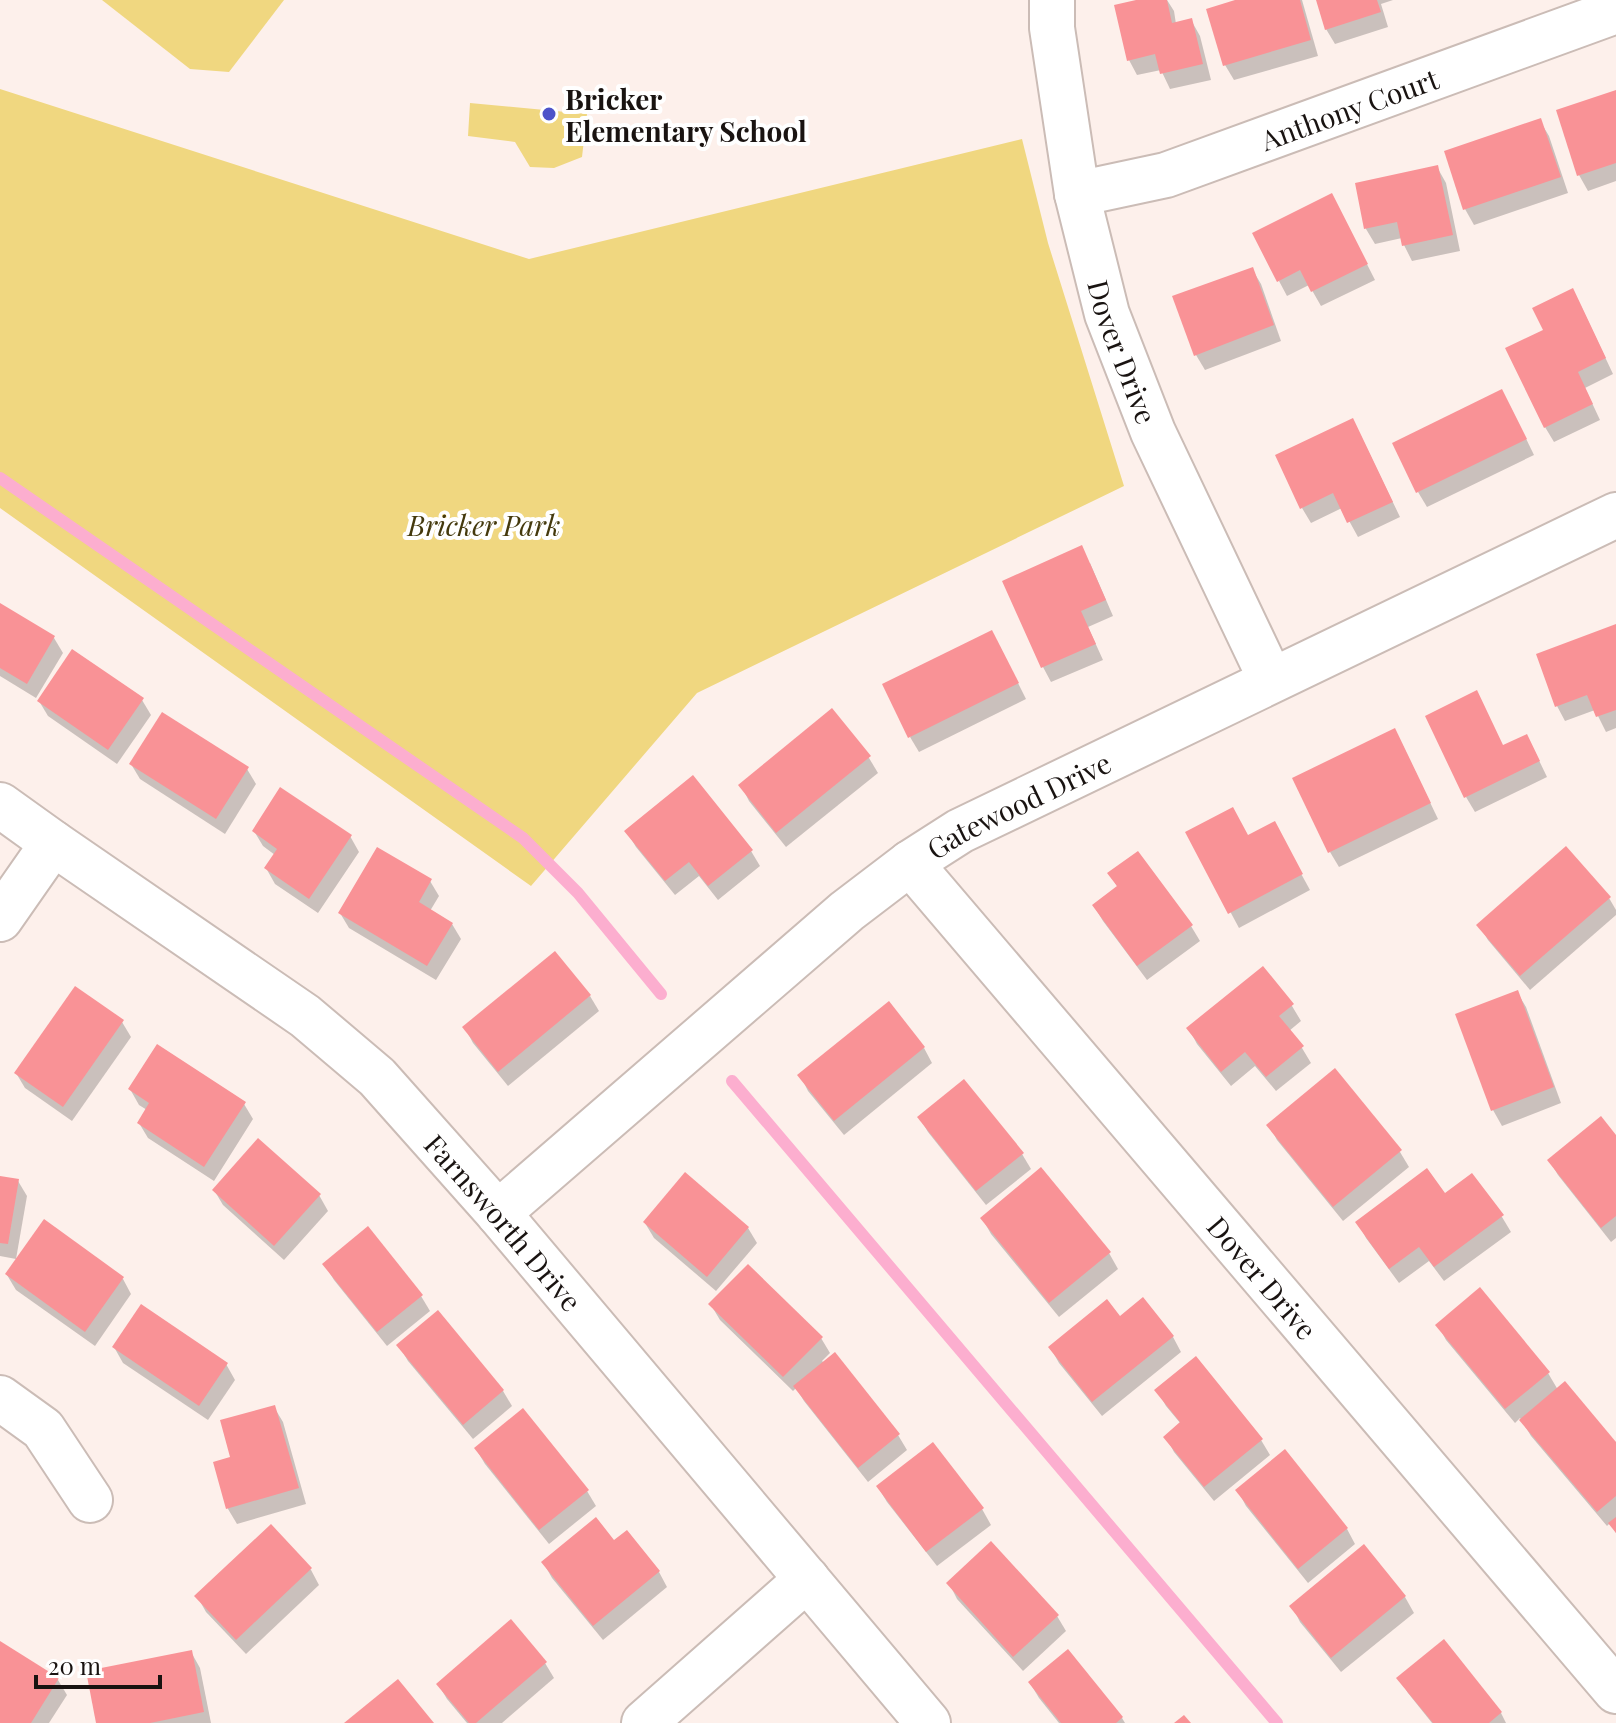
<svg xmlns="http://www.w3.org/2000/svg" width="1616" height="1723" font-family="'Playfair Display',serif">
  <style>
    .green { fill: #f0d780 }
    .shadow { fill: #0003 }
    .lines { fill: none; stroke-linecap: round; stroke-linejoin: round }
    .stream { stroke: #fcaecf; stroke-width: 12 }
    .building { fill: #f99296 }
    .minor-casing { stroke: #cbbcb6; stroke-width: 48 }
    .minor { stroke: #fff; stroke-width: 44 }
    .poi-dot { fill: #4d53c9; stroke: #fff; stroke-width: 3 }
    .labels { text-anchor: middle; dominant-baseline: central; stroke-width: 8; stroke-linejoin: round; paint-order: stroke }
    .poi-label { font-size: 28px; font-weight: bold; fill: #191311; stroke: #fff; text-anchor: start }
    .street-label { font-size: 28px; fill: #191311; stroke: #fff }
    .park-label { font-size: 28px; font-style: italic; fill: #44390d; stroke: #fff }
  </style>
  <rect width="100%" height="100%" fill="#fdf0eb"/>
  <g class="green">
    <polygon points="102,0 284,0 229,72 190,69"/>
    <polygon points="0,89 529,259 1022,139 1048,243 1124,486 697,693 531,886 0,508"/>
    <polygon points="470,103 587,114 582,157 554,168 530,167 515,142 468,136"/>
  </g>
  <g class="shadow">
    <polygon points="1146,0 1167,0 1174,11 1176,24 1191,20 1200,36 1211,80 1170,89 1161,70 1137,75 1129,60"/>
    <polygon points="1242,0 1302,0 1318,56 1234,80 1225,65"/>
    <polygon points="1318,0 1393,0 1381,4 1388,27 1335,44 1326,29"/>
    <polygon points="1616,93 1616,181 1588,191 1579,175 1558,111"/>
    <polygon points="1540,121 1549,136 1568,193 1474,225 1465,209 1447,152"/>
    <polygon points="1437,167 1446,183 1460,251 1412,261 1404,245 1402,238 1375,244 1366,229 1357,185"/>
    <polygon points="1340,211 1375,280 1321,306 1309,285 1287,296 1279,281"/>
    <polygon points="1252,269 1261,284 1281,341 1205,370 1196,355"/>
    <polygon points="1581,306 1613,374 1585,388 1600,420 1554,442 1545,427 1546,331"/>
    <polygon points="1510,406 1534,455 1427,507 1418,492"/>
    <polygon points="1361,436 1400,517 1358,537 1342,508 1311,523 1302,508"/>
    <polygon points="1090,563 1113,616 1088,627 1103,660 1051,682 1043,667"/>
    <polygon points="0,605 54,638 63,653 36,698 0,676"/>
    <polygon points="1616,626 1616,728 1606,732 1595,710 1565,721 1557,706"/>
    <polygon points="1000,647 1026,699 919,752 910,737"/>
    <polygon points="142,700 151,715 117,764 48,716 39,701"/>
    <polygon points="832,711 869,758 878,773 786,847 749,801 741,785"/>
    <polygon points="1403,746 1438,819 1339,867 1330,852"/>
    <polygon points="1503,747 1535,752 1547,777 1475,812 1466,797"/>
    <polygon points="131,764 247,769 256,784 225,834 140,779"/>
    <polygon points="254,831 350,836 359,852 318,913 275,884 266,868 275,855 263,846"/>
    <polygon points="627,832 751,851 760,866 718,900 699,876 675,895 636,847"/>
    <polygon points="1188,833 1282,839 1310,890 1239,928"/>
    <polygon points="1110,874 1191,926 1200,941 1147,980 1103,921 1094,906 1118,888"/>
    <polygon points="430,881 439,896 430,911 452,924 461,939 436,980 349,928 340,913"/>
    <polygon points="1609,898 1616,910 1616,915 1530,990 1488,940 1479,925"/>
    <polygon points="1262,969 1292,1006 1301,1021 1289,1031 1302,1048 1311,1063 1276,1091 1255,1066 1231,1086 1197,1044 1189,1029"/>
    <polygon points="1517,992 1526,1007 1561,1103 1502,1126 1493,1110 1457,1015"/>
    <polygon points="590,996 599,1011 508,1086 473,1043 465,1028"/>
    <polygon points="122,1022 131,1037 72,1121 25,1088 16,1073"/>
    <polygon points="924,1048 932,1063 844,1135 808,1091 800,1075"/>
    <polygon points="130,1089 244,1104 253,1119 214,1181 148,1138 139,1123 147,1110 139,1105"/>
    <polygon points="919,1117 1022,1154 1031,1169 986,1205 928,1132"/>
    <polygon points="1269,1125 1400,1152 1409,1167 1343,1221 1277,1140"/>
    <polygon points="1616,1138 1616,1238 1611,1242 1558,1175 1549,1160"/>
    <polygon points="0,1178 18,1181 27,1196 16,1259 0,1256"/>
    <polygon points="214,1190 319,1195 328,1211 284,1260 223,1205"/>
    <polygon points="1445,1195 1502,1217 1511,1232 1444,1281 1429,1261 1399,1283 1366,1238 1358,1222"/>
    <polygon points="982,1218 1109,1253 1118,1269 1059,1317 991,1234"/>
    <polygon points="645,1223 748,1228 757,1243 716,1291 654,1238"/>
    <polygon points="325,1265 421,1296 430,1311 387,1346 334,1280"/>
    <polygon points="7,1275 123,1279 131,1294 95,1346 16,1290"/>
    <polygon points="1143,1300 1173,1337 1181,1352 1102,1416 1059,1363 1050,1347 1120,1319"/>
    <polygon points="711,1305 821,1338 830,1353 822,1361 898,1435 907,1450 868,1482 804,1401 796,1388 793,1391 720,1320"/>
    <polygon points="438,1313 503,1391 512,1406 473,1439 408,1361 399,1346"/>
    <polygon points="1438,1325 1548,1373 1558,1390 1616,1445 1616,1533 1610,1523 1607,1526 1531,1436 1520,1418 1515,1423 1446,1340"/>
    <polygon points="114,1347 226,1364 235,1380 208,1420 123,1363"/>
    <polygon points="1157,1390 1261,1440 1270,1455 1214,1501 1174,1452 1166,1437 1181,1424 1166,1406"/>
    <polygon points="274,1407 283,1422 306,1504 237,1524 228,1509 215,1463 232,1458"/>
    <polygon points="933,1445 982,1509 991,1525 937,1566 887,1502 878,1487"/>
    <polygon points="476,1449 587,1491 596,1506 549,1544 485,1464"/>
    <polygon points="1238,1491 1347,1529 1355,1544 1308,1583 1246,1506"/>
    <polygon points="271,1527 311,1570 319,1585 246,1654 206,1612 197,1596"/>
    <polygon points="614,1543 659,1572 667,1587 603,1640 552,1578 543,1562"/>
    <polygon points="1364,1547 1405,1597 1414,1613 1341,1672 1300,1622 1292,1606"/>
    <polygon points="949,1583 1057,1616 1066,1631 1023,1671 957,1599"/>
    <polygon points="0,1644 58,1680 67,1695 49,1723 0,1723"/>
    <polygon points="191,1652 200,1668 211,1723 98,1723"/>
    <polygon points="545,1663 554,1678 502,1723 467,1723 447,1699 438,1684"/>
    <polygon points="1399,1678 1501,1713 1506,1723 1432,1723 1408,1693"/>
    <polygon points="1030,1683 1122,1718 1125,1723 1059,1723 1039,1698"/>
  </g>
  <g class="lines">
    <g class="stream">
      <polyline points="0,478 523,838 578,893 661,994"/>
      <polyline points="732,1081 1277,1723"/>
    </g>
  </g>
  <g class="building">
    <polygon points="1136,0 1167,0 1172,23 1192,18 1203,64 1160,74 1155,54 1127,61 1114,5"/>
    <polygon points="1235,0 1300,0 1311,40 1223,66 1206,9"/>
    <polygon points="1316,0 1377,0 1381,12 1325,30"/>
    <polygon points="1616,90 1616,163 1577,176 1556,110"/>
    <polygon points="1541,118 1561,177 1463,210 1444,151"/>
    <polygon points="1438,165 1453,235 1402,246 1397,222 1364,229 1355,183"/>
    <polygon points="1332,193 1368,264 1311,292 1300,270 1277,282 1252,233"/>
    <polygon points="1253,267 1274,325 1194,356 1172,296"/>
    <polygon points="1573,288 1606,358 1578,372 1593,404 1544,428 1505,348 1543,330 1532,308"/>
    <polygon points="1502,389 1527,439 1416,493 1392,443"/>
    <polygon points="1353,418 1393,502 1347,523 1333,493 1300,509 1275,455"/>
    <polygon points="1082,545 1106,600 1081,611 1096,644 1041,668 1002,581"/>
    <polygon points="0,603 55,636 27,684 0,668"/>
    <polygon points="1616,624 1616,710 1596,717 1587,695 1555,707 1536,654"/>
    <polygon points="992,630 1019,683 908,738 882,684"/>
    <polygon points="72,649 144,698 108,750 37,701"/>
    <polygon points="1477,690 1503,745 1527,734 1540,761 1464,798 1425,716"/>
    <polygon points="832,708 871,756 776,833 738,785"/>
    <polygon points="162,712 249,767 216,819 129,764"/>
    <polygon points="1395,728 1431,803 1328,853 1292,778"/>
    <polygon points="693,775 753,850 708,886 689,862 665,881 624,831"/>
    <polygon points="280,787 352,835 309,899 264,868 277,849 252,831"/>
    <polygon points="1233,807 1248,835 1275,821 1303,874 1228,914 1185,832"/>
    <polygon points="1566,846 1611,897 1520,976 1476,925"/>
    <polygon points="377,847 432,879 419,902 453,923 427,966 338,913"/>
    <polygon points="1138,851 1193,925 1137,966 1092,905 1117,886 1107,873"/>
    <polygon points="555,951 591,995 498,1072 462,1027"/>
    <polygon points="1263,966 1294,1004 1279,1016 1304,1046 1266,1077 1245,1052 1221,1072 1186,1028"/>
    <polygon points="75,986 124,1020 63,1107 14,1073"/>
    <polygon points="1518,990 1554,1087 1491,1111 1455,1014"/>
    <polygon points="889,1001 925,1047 834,1121 797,1075"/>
    <polygon points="157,1044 246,1102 204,1167 137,1123 149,1103 128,1089"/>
    <polygon points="1335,1068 1402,1150 1333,1207 1266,1125"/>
    <polygon points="964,1079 1024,1153 976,1191 917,1117"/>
    <polygon points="1601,1116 1616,1135 1616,1216 1601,1228 1547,1160"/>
    <polygon points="258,1138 321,1194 274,1246 212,1190"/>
    <polygon points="1041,1167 1111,1252 1049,1303 980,1218"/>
    <polygon points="1427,1168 1445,1193 1472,1173 1504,1215 1434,1267 1419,1247 1389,1269 1355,1222"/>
    <polygon points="685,1172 749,1227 707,1277 643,1222"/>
    <polygon points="0,1176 19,1179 8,1244 0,1243"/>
    <polygon points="44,1219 124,1277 85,1332 5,1274"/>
    <polygon points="368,1226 423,1295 377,1332 322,1264"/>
    <polygon points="748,1264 823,1337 783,1377 708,1304"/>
    <polygon points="1480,1287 1550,1372 1505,1409 1435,1325"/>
    <polygon points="1143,1297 1174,1336 1092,1402 1048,1347 1107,1299 1120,1316"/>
    <polygon points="141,1304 228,1363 199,1406 112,1347"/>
    <polygon points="438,1310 504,1390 463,1425 396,1345"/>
    <polygon points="835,1352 900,1434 858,1468 793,1386"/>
    <polygon points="1196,1356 1263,1439 1204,1487 1163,1437 1180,1422 1154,1390"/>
    <polygon points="1565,1381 1616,1442 1616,1496 1597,1512 1519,1420"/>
    <polygon points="275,1405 299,1488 226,1509 213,1462 230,1457 220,1420"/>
    <polygon points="523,1408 589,1490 539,1530 474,1448"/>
    <polygon points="933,1442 984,1508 926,1552 876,1486"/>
    <polygon points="1285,1449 1348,1528 1298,1569 1235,1490"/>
    <polygon points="596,1517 614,1540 627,1530 660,1571 593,1626 541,1562"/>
    <polygon points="1616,1517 1616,1533 1608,1523"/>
    <polygon points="271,1524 312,1568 236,1640 194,1596"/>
    <polygon points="991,1541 1059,1615 1013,1657 946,1583"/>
    <polygon points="1364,1544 1406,1596 1331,1658 1289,1606"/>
    <polygon points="511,1619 547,1662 476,1723 469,1723 436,1684"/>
    <polygon points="1444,1639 1502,1712 1489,1723 1433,1723 1396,1678"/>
    <polygon points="0,1641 59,1678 31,1723 0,1723"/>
    <polygon points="1068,1649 1123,1717 1116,1723 1061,1723 1028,1682"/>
    <polygon points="192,1650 204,1712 150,1723 96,1723 86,1671"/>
    <polygon points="398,1679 434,1723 344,1723"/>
    <polygon points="1184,1715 1191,1723 1174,1723"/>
  </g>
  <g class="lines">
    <defs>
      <g id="minor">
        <path id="s1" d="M1052 0V28L1077 194 1107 314 1153 432 1271 680"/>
        <path id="s2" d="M1077 194 1166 175 1616 11"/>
        <path id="s3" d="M0 805 53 843 305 1016 377 1077 498 1213 928 1723"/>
        <path id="s4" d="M910 863 1616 1691"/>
        <polyline points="0,919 53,843"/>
        <path id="s5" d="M498 1213 847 911 910 863 960 831 1616 515"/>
        <polyline points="0,1398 43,1429 90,1500"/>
        <polyline points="644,1723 807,1579"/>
      </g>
    </defs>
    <use href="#minor" class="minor-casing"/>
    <use href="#minor" class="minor"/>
  </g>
  <circle class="poi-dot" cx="549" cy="114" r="8"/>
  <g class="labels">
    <g class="poi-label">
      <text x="565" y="98">Bricker<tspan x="565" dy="32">Elementary School</tspan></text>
    </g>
    <g class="street-label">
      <text stroke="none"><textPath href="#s2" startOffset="286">Anthony Court</textPath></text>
      <text stroke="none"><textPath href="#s1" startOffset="360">Dover Drive</textPath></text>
      <text stroke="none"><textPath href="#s5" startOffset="664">Gatewood Drive</textPath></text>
      <text stroke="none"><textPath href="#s3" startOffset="658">Farnsworth Drive</textPath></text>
      <text stroke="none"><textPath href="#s4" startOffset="544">Dover Drive</textPath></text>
    </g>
    <g class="park-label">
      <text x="484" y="524">Bricker Park</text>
    </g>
  </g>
  <path d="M36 1675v12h124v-12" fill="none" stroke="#191311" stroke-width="4"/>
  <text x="48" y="1675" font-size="24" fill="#191311" stroke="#ffffff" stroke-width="6" paint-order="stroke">20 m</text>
</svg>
